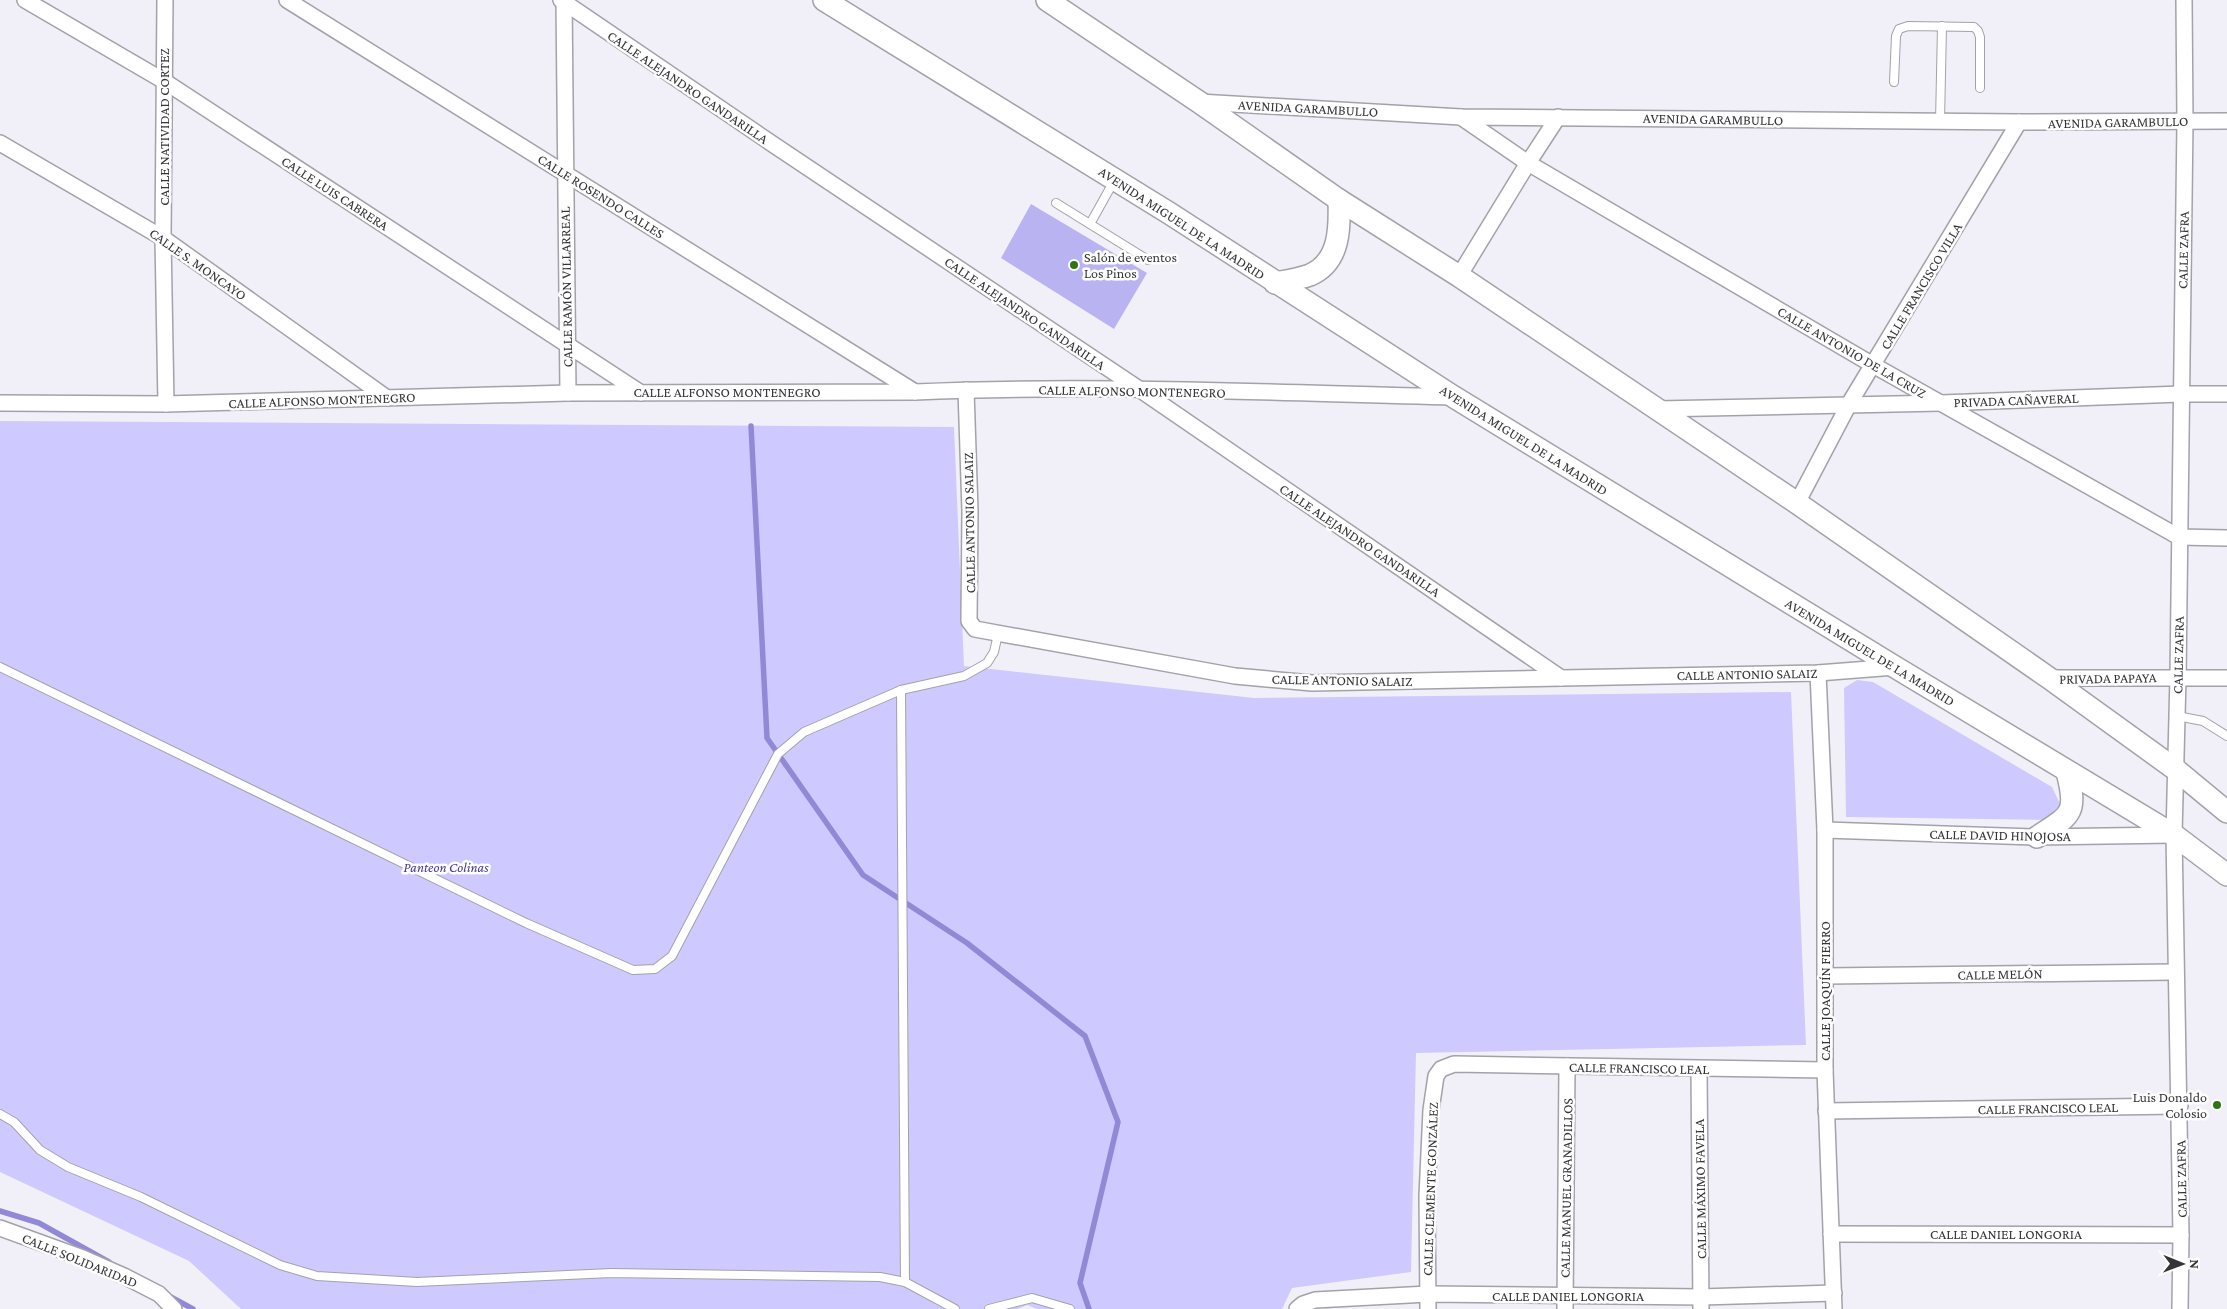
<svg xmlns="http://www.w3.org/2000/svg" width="2227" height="1309" font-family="'Crimson Pro',serif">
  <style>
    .green { fill: #cecaff }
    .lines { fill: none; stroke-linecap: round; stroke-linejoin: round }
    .stream { stroke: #9289d6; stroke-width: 5.5 }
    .building { fill: #b9b3f2 }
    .lane-casing { stroke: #a2a2a9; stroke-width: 10 }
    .street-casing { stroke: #a2a2a9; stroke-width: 18 }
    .secondary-casing { stroke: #a2a2a9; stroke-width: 24 }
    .lane { stroke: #fff; stroke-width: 8 }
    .street { stroke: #fff; stroke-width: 15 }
    .secondary { stroke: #fff; stroke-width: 21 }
    .poi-dot { fill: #317413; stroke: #fefefe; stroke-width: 2 }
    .labels { text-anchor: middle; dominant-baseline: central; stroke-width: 5; stroke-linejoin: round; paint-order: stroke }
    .street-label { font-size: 14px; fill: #353538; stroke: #fefefe }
    .poi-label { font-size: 14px; fill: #353538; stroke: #fefefe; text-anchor: start }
    .park-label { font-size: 14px; font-style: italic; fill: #4a3791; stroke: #fefefe }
  </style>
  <rect width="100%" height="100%" fill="#f1f0f8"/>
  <g class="green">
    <polygon points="0,421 954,427 964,666 1254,698 1791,692 1806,1045 1416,1053 1411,1272 1292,1288 1282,1309 1037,1309 1027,1305 1018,1309 241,1309 189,1261 0,1172"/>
    <polygon points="1857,680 1873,682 2052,787 2062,808 2051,820 1846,817 1844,688"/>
  </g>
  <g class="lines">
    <g class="stream">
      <polyline points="751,426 767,738 863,875 967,943 1085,1036 1118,1122 1080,1283 1089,1309"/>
      <polyline points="0,1211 39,1223 109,1262"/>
      <polyline points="169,1296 193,1309"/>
    </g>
  </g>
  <polygon class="building" points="1031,204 1147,273 1114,329 1001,258"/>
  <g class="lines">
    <defs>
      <g id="lane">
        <polyline points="1894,82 1896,36 1899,29 1908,26 1974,27 1978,31 1980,37 1980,88"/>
        <polyline points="1940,122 1942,26"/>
        <polyline points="1056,203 1148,260"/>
        <polyline points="1090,224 1114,181"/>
        <polyline points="0,667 526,923 633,970 655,969 672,956 778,754 804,732 901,690 964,676 987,663 994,652 998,634"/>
        <polyline points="901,690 905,1282"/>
        <polyline points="2177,716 2203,721 2227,736"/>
        <polyline points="0,1114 14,1122 40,1150 68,1167 141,1197 280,1265 317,1276 417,1282 611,1273 880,1277 905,1282 955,1309"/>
        <polyline points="989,1309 1032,1298 1070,1309"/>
      </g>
      <g id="street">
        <polyline points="25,0 164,81 641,393"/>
        <polyline points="165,0 163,238 166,404"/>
        <polyline points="287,0 915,392"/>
        <polyline points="561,0 774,145 1142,391 1561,678"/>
        <polyline points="564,0 568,393"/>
        <polyline points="1199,102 1461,117 2019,122 2227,121"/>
        <polyline points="1461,117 1528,163 1873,365 2179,537 2227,538"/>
        <polyline points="0,143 163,238 387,398"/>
        <polyline points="1459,276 1528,163 1558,117"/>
        <polyline points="966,390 970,511 969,621 975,629 1235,676 1312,683 1818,673 1895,667"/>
        <path d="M0 403 166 404 568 393 915 392C1094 384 1275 393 1454 397"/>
        <polyline points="1657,409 1941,403 2181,394 2227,394"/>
        <polyline points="1797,503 1849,404 2019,122"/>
        <polyline points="1818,673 1825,830 1825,1070 1834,1309"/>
        <polyline points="2049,678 2227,678"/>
        <polyline points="1825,830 2037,837 2174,835"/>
        <polyline points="1826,976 2175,972"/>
        <polyline points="1699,1069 1701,1309"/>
        <polyline points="1826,1111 2180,1106"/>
        <polyline points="0,1228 83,1258 124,1276 159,1294 174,1309"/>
        <polyline points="1831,1234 2181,1235"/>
        <polyline points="1297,1309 1303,1304 1315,1300 1428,1294 1701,1297 1834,1293"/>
        <polyline points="1428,1309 1427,1196 1431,1110 1436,1076 1441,1069 1454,1064 1825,1070"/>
        <polyline points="1565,1309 1567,1066"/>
        <polyline points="2180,1309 2181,1235 2174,835 2178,677 2185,121 2184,0"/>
      </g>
      <g id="secondary">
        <polyline points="824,0 1169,213 1454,397 1895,667 2174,835 2227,875"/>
        <polyline points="1047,0 1199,102 1339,200 1459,276 1797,503 2049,678 2175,769 2227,812"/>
        <path d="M1275 283C1286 281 1299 279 1310 275 1340 262 1340 228 1339 200"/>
        <path d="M2037 837C2071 815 2078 814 2067 772"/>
      </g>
    </defs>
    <use href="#lane" class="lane-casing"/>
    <use href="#street" class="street-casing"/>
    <use href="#secondary" class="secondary-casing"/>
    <use href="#lane" class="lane"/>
    <use href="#street" class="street"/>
    <use href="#secondary" class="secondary"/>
  </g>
  <g class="poi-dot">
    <circle cx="1074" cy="265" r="5"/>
    <circle cx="2217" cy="1105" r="5"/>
  </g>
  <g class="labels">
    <g class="street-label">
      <text transform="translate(688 87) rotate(34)">CALLE ALEJANDRO GANDARILLA</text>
      <text transform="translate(1308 108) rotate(3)">AVENIDA GARAMBULLO</text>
      <text transform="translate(1713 119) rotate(1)">AVENIDA GARAMBULLO</text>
      <text transform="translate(2118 122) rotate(-1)">AVENIDA GARAMBULLO</text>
      <text transform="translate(164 127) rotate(-90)">CALLE NATIVIDAD CORTEZ</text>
      <text transform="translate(335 193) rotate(33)">CALLE LUIS CABRERA</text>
      <text transform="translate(601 196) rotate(32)">CALLE ROSENDO CALLES</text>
      <text transform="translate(1182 223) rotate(33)">AVENIDA MIGUEL DE LA MADRID</text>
      <text transform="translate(2183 250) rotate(-89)">CALLE ZAFRA</text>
      <text transform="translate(198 264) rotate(35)">CALLE S. MONCAYO</text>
      <text transform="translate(1921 286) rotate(-59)">CALLE FRANCISCO VILLA</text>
      <text transform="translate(566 287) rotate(-91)">CALLE RAMÓN VILLARREAL</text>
      <text transform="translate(1025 313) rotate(34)">CALLE ALEJANDRO GANDARILLA</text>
      <text transform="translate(1852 352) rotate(30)">CALLE ANTONIO DE LA CRUZ</text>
      <text transform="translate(1132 391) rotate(1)">CALLE ALFONSO MONTENEGRO</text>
      <text x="727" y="392">CALLE ALFONSO MONTENEGRO</text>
      <text transform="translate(322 400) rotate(-2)">CALLE ALFONSO MONTENEGRO</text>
      <text transform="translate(2016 400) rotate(-2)">PRIVADA CAÑAVERAL</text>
      <text transform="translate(1524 440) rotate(32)">AVENIDA MIGUEL DE LA MADRID</text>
      <text transform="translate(969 523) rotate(-91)">CALLE ANTONIO SALAIZ</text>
      <text transform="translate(1360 540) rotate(34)">CALLE ALEJANDRO GANDARILLA</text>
      <text transform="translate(1870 652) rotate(31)">AVENIDA MIGUEL DE LA MADRID</text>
      <text transform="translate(2178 655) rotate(-89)">CALLE ZAFRA</text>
      <text transform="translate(1747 674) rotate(-1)">CALLE ANTONIO SALAIZ</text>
      <text transform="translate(2108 678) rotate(-1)">PRIVADA PAPAYA</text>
      <text transform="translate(1342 680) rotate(1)">CALLE ANTONIO SALAIZ</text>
      <text transform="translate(2000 835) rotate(1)">CALLE DAVID HINOJOSA</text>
      <text transform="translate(2000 974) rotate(-1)">CALLE MELÓN</text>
      <text transform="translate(1825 991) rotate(-90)">CALLE JOAQUÍN FIERRO</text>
      <text transform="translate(1639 1068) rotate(1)">CALLE FRANCISCO LEAL</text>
      <text transform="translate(2048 1108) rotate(-1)">CALLE FRANCISCO LEAL</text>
      <text transform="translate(2181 1179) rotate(-91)">CALLE ZAFRA</text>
      <text transform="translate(1566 1188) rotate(-89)">CALLE MANUEL GRANADILLOS</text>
      <text transform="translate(1430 1189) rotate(-88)">CALLE CLEMENTE GONZÁLEZ</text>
      <text transform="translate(1700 1189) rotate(-91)">CALLE MÁXIMO FAVELA</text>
      <text x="2006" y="1234">CALLE DANIEL LONGORIA</text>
      <text transform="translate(80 1260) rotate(22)">CALLE SOLIDARIDAD</text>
      <text x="1568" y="1296">CALLE DANIEL LONGORIA</text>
    </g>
    <g class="poi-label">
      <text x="1084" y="257">Salón de eventos<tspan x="1084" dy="16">Los Pinos</tspan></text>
      <text x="2207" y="1097" text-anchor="end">Luis Donaldo<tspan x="2207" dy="16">Colosio</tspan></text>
    </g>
    <g class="park-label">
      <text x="446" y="867">Panteon Colinas</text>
    </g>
  </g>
  <g transform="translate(2182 1264) rotate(91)" stroke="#fefefe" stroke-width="4" paint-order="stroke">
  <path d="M0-4L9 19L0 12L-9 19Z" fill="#353538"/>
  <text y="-8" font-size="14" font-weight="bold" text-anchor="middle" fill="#353538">N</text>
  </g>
</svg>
